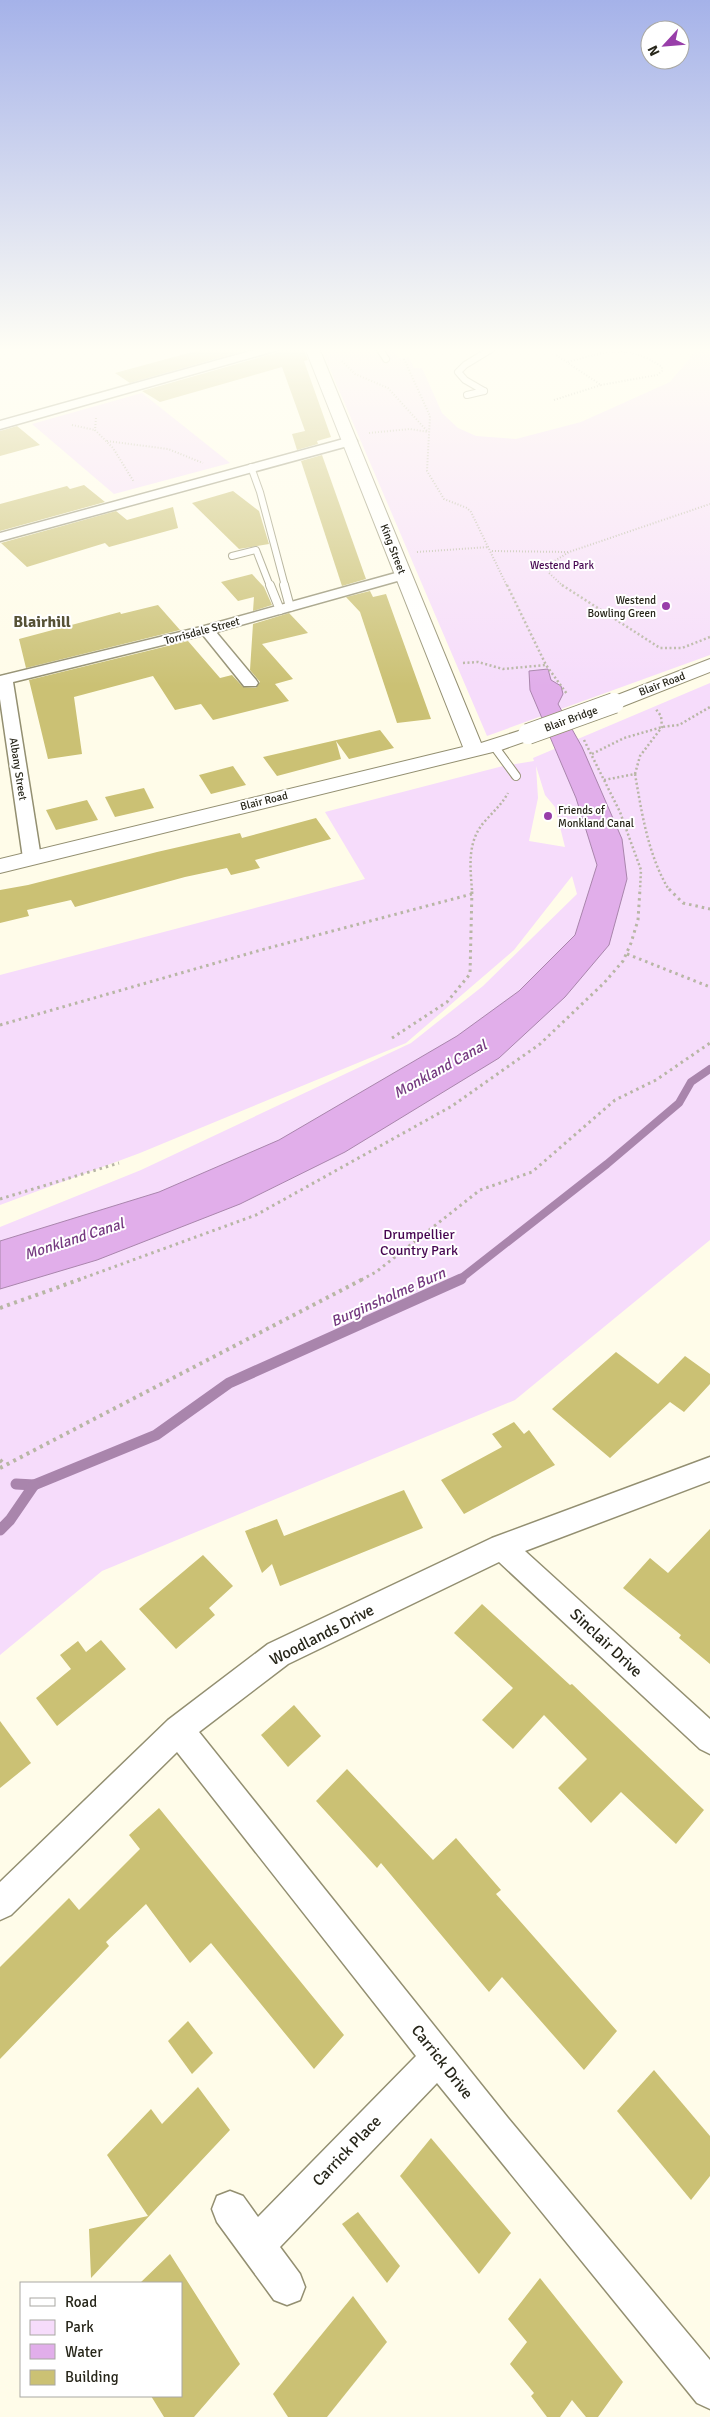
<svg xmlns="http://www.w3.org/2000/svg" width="710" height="2417" font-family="Signika,sans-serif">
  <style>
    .green { fill: #f6dcfb; fill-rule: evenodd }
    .water { fill: #e1aeea; stroke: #a985ac }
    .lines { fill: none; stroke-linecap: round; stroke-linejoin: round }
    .stream-far1 { stroke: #a985ac; stroke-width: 8 }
    .stream { stroke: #a985ac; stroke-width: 11 }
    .building { fill: #cbc174 }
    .lane-far1-casing { stroke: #938f71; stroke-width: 8 }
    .lane-casing { stroke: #938f71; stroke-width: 10 }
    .street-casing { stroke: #938f71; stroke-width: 3 }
    .secondary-casing { stroke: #938f71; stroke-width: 2 }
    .path-far3 { stroke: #b8b6a5; stroke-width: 2; stroke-dasharray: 1 2; stroke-linecap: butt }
    .path-far2 { stroke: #b8b6a5; stroke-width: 2.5; stroke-dasharray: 2 2.5; stroke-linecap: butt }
    .path-far1 { stroke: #b8b6a5; stroke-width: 3; stroke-dasharray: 2.5 4; stroke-linecap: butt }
    .path { stroke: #b8b6a5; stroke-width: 4; stroke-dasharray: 3 4.5; stroke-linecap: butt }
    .lane-far1 { stroke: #fff; stroke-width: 6 }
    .lane { stroke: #fff; stroke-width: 8 }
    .street { fill: #fff; fill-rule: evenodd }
    .secondary { fill: #fff; fill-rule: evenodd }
    .secondary-bridge-casing { stroke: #938f71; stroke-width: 22; stroke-linecap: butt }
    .secondary-bridge { stroke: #fff; stroke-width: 20 }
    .poi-dot { fill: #983ea9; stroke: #fff; stroke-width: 2 }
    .labels { text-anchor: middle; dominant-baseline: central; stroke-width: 4; stroke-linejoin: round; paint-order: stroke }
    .far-street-label { font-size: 11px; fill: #27261a; stroke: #fff }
    .far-park-label { font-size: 11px; fill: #460651; stroke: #fff }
    .far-poi-label { font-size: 11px; fill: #27261a; stroke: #fff; text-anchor: end }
    .park-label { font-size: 14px; fill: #460651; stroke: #fff }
    .water-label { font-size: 15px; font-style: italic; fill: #753980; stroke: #fff }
    .far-district-label { font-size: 16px; font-weight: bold; fill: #565236; stroke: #fff }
    .near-street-label { font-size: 16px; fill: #27261a; stroke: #fff }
  </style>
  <rect width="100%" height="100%" fill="#fffce9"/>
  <g class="green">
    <polygon points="321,348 394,348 399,358 409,357 414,368 422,368 442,413 458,428 476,436 516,439 581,422 670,382 698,348 710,348 710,655 487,736"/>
    <polygon points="142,393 230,463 114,494 32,424"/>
    <path d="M710 683V1240L515 1400 102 1571 0 1655V1227L141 1170 411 1043 483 986 577 894 572 876 514 950 406 1043 140 1153 0 1205V975L365 879 325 812 503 766 534 761 533 758ZM536 766 545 795 555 807 565 847 529 841 538 798Z"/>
  </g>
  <polygon class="water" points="548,669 551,680 561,686 563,694 558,704 582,747 622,839 627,879 609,945 565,997 499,1058 345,1152 240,1204 97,1260 0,1289 0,1241 159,1192 279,1140 457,1036 519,991 575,935 597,865 576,798 530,690 529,671"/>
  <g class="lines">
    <polyline class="stream-far1" points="459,1280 607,1164 679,1103 691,1082 710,1069"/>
    <g class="stream">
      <polyline points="16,1484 34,1485 156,1435 229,1383 461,1279"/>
      <polyline points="0,1530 10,1520 34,1485"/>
    </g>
  </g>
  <g class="building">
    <polygon points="207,348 254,348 130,383 115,373"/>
    <polygon points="282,348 303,348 308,360 304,361 331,437 317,441 318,444 297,450 292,434 305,431 282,367 160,402 142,391 279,352"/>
    <polygon points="17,426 40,445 0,456 0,431"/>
    <polygon points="322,455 366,579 342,586 301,461"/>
    <polygon points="84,485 105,502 0,531 0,504 67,486 70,489"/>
    <polygon points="233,491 259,511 269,544 239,549 192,503"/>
    <polygon points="173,507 178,528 109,547 105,543 27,567 1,543 116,511 127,520"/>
    <polygon points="252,574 264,587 272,605 253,611 254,597 238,601 221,582"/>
    <polygon points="370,591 373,597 386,594 431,719 397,723 360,612 346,597"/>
    <polygon points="158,605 180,630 26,668 19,639 120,612 121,614"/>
    <polygon points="289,613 308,633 262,644 293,679 275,684 289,701 213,720 201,704 175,710 153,676 74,697 82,754 48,759 29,680 188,641 220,678 232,675 243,687 256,688 260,682 250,670 253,624"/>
    <polygon points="380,730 394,748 349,759 336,741 341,759 277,776 263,757"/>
    <polygon points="233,766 246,785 211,794 199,775"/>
    <polygon points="144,788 154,808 115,817 105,797"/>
    <polygon points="87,800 98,820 56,830 46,810"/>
    <polygon points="316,818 331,839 255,860 260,868 231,875 227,868 185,877 75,907 71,900 27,910 29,916 0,923 0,890 28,885 157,852 240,833 242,838"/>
    <polygon points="616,1352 658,1384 685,1356 710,1374 710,1384 684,1412 670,1402 610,1458 552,1409"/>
    <polygon points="514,1422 524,1434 529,1430 555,1465 464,1514 441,1480 502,1447 492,1434"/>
    <polygon points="404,1490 423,1528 280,1586 272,1564 262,1573 245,1531 277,1519 284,1536"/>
    <polygon points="710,1529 710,1664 679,1638 681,1635 623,1588 650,1558 668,1573"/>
    <polygon points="203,1555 233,1586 209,1608 215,1615 176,1649 139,1609"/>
    <polygon points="482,1604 570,1685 572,1684 704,1810 676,1844 621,1792 591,1823 558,1788 587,1759 544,1715 513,1749 482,1720 513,1688 454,1633"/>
    <polygon points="101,1640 126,1669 57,1726 36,1698 71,1669 60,1655 78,1641 86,1652"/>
    <polygon points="294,1705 321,1736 288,1767 261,1735"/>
    <polygon points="0,1721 31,1763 0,1788"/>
    <polygon points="347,1769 433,1860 456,1838 501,1890 496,1894 617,2031 584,2070 502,1977 489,1992 381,1863 377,1868 316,1801"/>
    <polygon points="159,1808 344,2035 314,2069 211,1943 190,1963 146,1904 106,1942 109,1946 0,2059 0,1967 69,1898 79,1910 140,1849 129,1835"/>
    <polygon points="188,2021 213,2053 192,2074 168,2041"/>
    <polygon points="654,2070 710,2136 710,2176 691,2200 617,2111"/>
    <polygon points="198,2087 230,2130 91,2278 89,2229 148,2216 107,2155 151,2109 162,2124"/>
    <polygon points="431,2138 511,2233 479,2274 400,2176"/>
    <polygon points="358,2212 400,2266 387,2283 342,2224"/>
    <polygon points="170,2254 240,2364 194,2417 164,2417 151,2396 181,2396 181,2283 140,2283"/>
    <polygon points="540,2278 623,2382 598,2417 586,2417 572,2400 560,2417 547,2417 531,2396 534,2393 510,2364 527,2342 508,2319"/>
    <polygon points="353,2296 387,2342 327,2417 288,2417 273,2394"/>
  </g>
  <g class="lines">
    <defs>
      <g id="lane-far1">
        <polyline points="379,348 386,359"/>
        <polyline points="484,391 465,380 458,372 465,365 493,348"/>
        <polyline points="467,395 484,391"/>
        <polyline points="251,467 260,492 285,586"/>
        <polyline points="232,556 256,550 270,586"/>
      </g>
      <g id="lane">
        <polyline points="270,585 280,610"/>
        <polyline points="284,585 290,607"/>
        <polyline points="494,746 516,776"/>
      </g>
      <g id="street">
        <polygon points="261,348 280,348 278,350 0,429 0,421"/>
        <polygon points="351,437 355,438 357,441 355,444 0,541 0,533"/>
        <polygon points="403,571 410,575 408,578 216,632 256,680 258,683 256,686 244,686 203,635 13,682 41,858 38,862 26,862 23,858 0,699 0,676 201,627"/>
        <polygon points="710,1457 710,1481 525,1551 710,1719 710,1754 700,1749 499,1562 288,1664 199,1732 508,2118 710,2360 710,2409 697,2403 437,2083 280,2247 300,2274 305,2287 300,2300 287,2305 274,2300 217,2222 212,2209 217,2196 230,2191 243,2196 258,2217 416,2056 177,1752 11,1915 0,1920 0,1882 168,1720 268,1644 492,1538"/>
      </g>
      <g id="secondary">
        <polygon points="305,348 319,348 481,743 528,728 535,730 538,734 535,738 501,750 0,873 0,859 463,747"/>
        <polygon points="710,659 710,672 621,707 607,707 604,703 607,699"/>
      </g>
    </defs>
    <use href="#lane-far1" class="lane-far1-casing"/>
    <use href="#lane" class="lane-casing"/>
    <use href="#street" class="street-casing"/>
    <use href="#secondary" class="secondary-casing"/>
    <g class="path-far3">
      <polyline points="404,359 430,416 427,471 444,499 467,508 471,512 507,586"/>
      <polyline points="342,361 355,374 388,388 428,432"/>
      <path d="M568 362C606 352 627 343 662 367V371L657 375 601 385"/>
      <polyline points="554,400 601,385 556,355"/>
      <polyline points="96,418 95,430 113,448 134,482"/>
      <polyline points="72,425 95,430"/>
      <polyline points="369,433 410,429 428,432"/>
      <polyline points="107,441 168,449 203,463"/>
      <polyline points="492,551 568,552"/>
      <polyline points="417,552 489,547"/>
      <polyline points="563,586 549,573 553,562 569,552 710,504"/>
    </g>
    <g class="path-far2">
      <polyline points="507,585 546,665 567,694"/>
      <polyline points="562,585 660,648 682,648 710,637"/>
      <polyline points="463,663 478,662 503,669 546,665"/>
      <polyline points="584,740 620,812 641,870 640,890"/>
      <polyline points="592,754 624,738 662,727 679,725 710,707"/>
      <polyline points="635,774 640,756 662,727 661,716 655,708"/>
      <path d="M604 780 635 774C642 814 648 855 669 890"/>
      <path d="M472 890C470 865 467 840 486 820 494 811 502 804 508 793"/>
    </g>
    <g class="path-far1">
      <polyline points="669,889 683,903 710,909"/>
      <polyline points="627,954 710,987"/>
      <polyline points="0,1025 261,950 472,894"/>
      <polyline points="392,1038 447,1002 470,974 472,889"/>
      <polyline points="0,1199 119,1163"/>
      <polyline points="78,1280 256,1215 452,1106 540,1044 604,983 623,961 631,943 638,920 640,889"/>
      <polyline points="361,1280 376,1272 480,1190 532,1172 615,1100 656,1080 710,1043"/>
    </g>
    <g class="path">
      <polyline points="0,1308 81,1279"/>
      <polyline points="0,1460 4,1464"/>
      <polyline points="0,1468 363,1279"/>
    </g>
    <use href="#lane-far1" class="lane-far1"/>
    <use href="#lane" class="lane"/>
    <use href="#street" class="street"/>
    <use href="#secondary" class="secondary"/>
    <defs>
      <polyline id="secondary-bridge" points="528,734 614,703"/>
    </defs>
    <use href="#secondary-bridge" class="secondary-bridge-casing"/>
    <use href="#secondary-bridge" class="secondary-bridge"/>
  </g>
  <linearGradient id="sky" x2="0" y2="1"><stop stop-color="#a5b2e9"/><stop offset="0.51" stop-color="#fffef5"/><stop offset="1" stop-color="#fffef5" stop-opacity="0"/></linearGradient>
  <rect width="710" height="686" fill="url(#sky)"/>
  <g class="poi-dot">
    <circle cx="666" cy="606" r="5"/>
    <circle cx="548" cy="816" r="5"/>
  </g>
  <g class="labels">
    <g class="far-street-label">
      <text transform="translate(393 549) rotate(69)">King Street</text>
      <text transform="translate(202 631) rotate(-15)">Torrisdale Street</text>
      <text transform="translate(662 684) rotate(-21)">Blair Road</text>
      <text transform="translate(571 719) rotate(-20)">Blair Bridge</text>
      <text transform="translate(18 769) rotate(81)">Albany Street</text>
      <text transform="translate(264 801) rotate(-14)">Blair Road</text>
    </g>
    <g class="far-park-label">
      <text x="562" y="565">Westend Park</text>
    </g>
    <g class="far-poi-label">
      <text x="656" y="600">Westend<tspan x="656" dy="13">Bowling Green</tspan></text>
      <text x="558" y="810" text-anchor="start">Friends of<tspan x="558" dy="13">Monkland Canal</tspan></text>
    </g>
    <g class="park-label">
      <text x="419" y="1234">Drumpellier<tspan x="419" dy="16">Country Park</tspan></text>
    </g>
    <g class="water-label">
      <text transform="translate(440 1069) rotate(-29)">Monkland Canal</text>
      <text transform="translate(74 1239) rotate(-18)">Monkland Canal</text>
      <text transform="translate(388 1297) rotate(-24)">Burginsholme Burn</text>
    </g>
    <g class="far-district-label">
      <text x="42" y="622">Blairhill</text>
    </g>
    <g class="near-street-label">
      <text transform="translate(322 1635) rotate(-27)">Woodlands Drive</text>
      <text transform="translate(606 1643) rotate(43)">Sinclair Drive</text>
      <text transform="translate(442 2062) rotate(52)">Carrick Drive</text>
      <text transform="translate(347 2151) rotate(-46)">Carrick Place</text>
    </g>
  </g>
  <rect x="20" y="2282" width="162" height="115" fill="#ffffff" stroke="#a9a8a3"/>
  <rect x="30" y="2298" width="25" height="8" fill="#ffffff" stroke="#a9a8a3"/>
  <text x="65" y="2307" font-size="15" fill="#27261a">Road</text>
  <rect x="30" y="2320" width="25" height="15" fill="#f6dcfb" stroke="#a9a8a3"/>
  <text x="65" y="2332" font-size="15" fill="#27261a">Park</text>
  <rect x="30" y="2344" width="25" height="15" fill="#e1aeea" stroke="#a9a8a3"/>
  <text x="65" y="2357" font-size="15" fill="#27261a">Water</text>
  <rect x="30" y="2370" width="25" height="15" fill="#cbc174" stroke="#a9a8a3"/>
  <text x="65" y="2382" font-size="15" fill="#27261a">Building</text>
  <g transform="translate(665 45) rotate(244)"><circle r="24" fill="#ffffff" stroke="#a9a8a3"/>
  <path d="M0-4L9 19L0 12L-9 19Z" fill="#983ea9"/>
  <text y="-8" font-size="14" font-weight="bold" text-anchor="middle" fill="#27261a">N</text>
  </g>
</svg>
